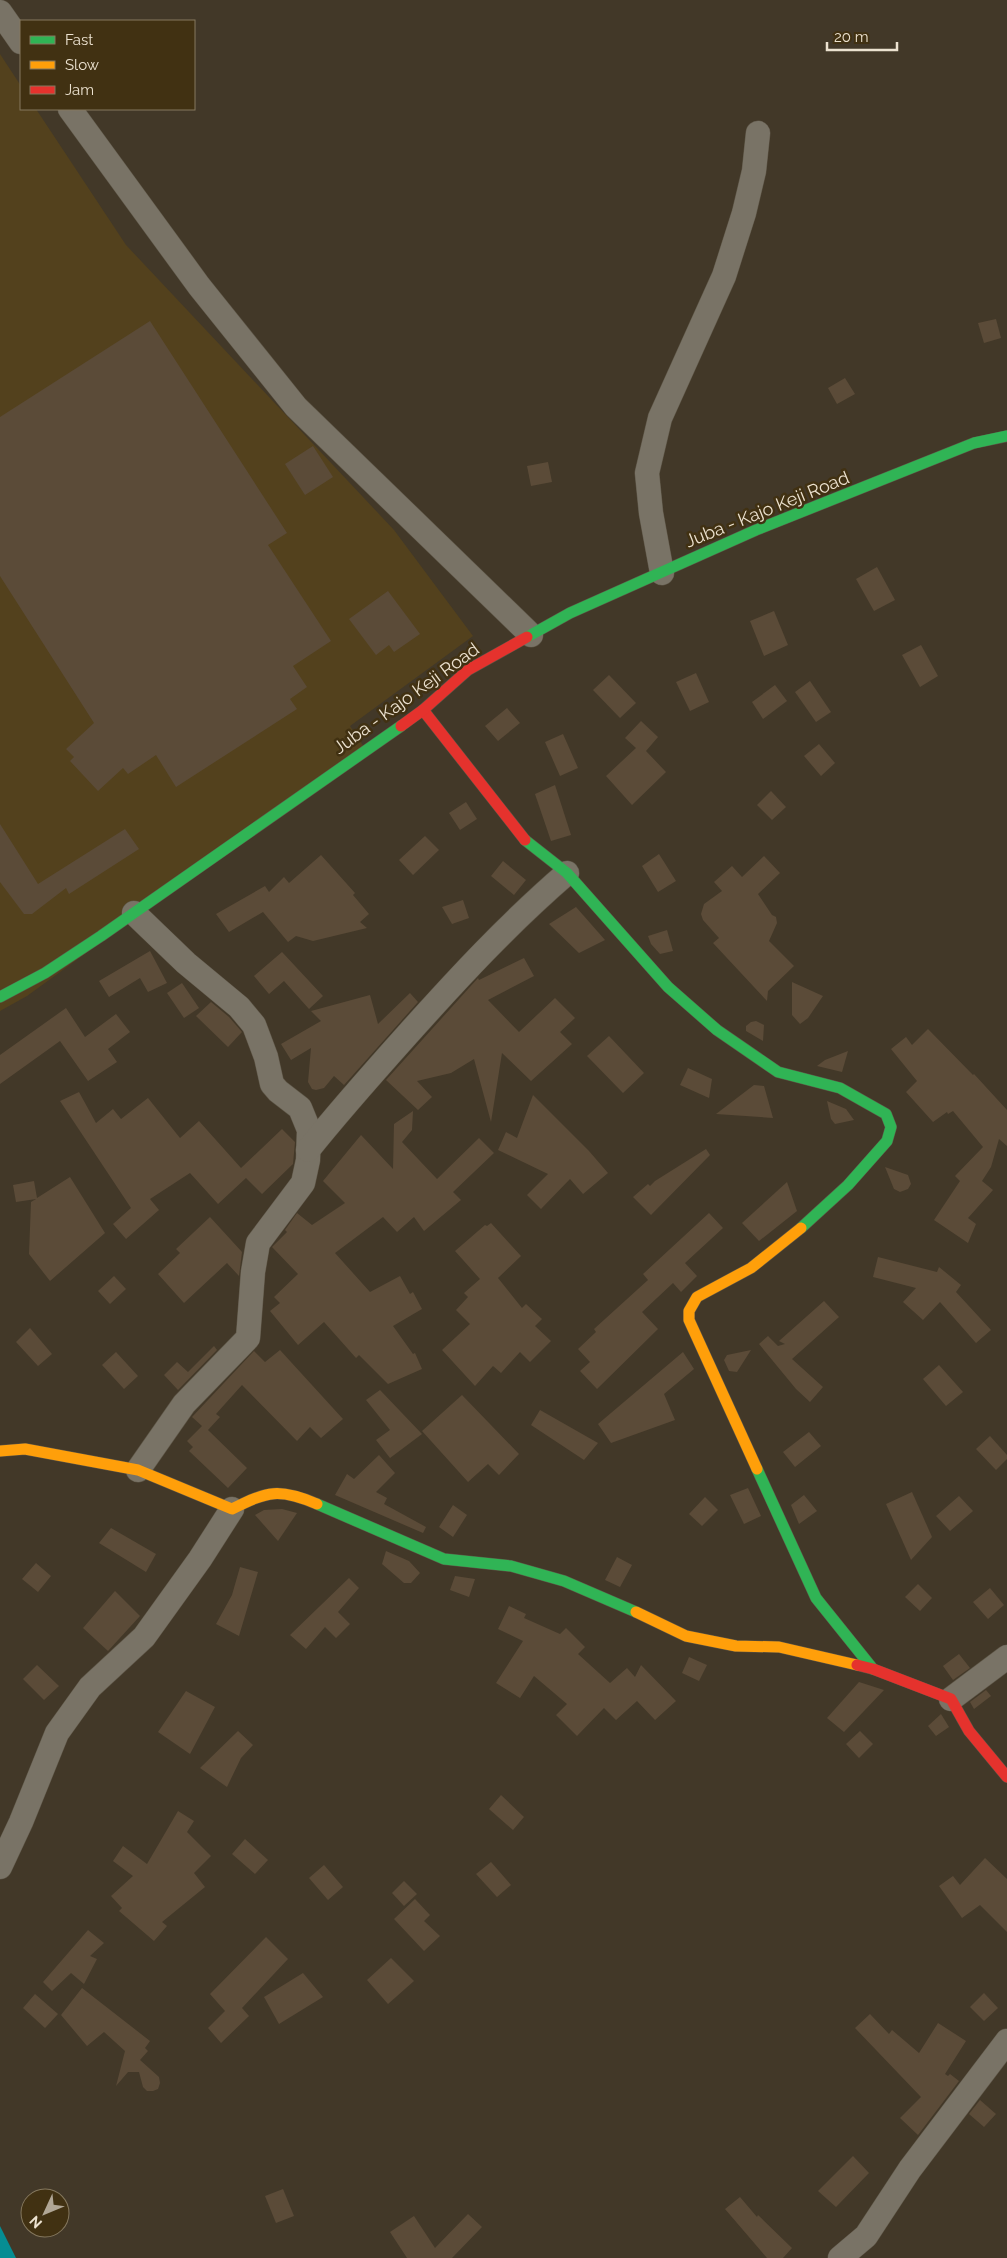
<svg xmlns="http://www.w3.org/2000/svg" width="1007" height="2258" font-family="Raleway,sans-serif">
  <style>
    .built { fill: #53411d }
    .water { fill: #068d93 }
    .building { fill: #5b4b38 }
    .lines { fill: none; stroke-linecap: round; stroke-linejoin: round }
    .street-casing { stroke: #5d5546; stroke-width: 25 }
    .fast-casing { stroke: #5d5546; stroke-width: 12 }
    .slow-casing { stroke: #5d5546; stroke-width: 12 }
    .jam-casing { stroke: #5d5546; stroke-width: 12 }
    .street { stroke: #797366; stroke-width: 24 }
    .fast { stroke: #30b455; stroke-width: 11 }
    .slow { stroke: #ff9f0a; stroke-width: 11 }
    .jam { stroke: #e5322d; stroke-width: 11 }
    .labels { text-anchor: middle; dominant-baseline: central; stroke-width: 5; stroke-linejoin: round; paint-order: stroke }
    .street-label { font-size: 18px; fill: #ece2d0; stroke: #413112 }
  </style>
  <rect width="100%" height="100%" fill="#423828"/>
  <polygon class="built" points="0,54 21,86 21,109 36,109 126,245 394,530 473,636 350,726 366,750 27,996 0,1011"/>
  <polygon class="water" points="0,2226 16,2258 0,2258"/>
  <g class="building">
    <polygon points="996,319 1001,338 984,343 978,323"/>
    <polygon points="150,321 287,533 268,545 331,641 293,666 307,687 290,699 297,709 176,787 156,755 128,774 123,768 98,791 70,761 74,757 66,749 94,723 0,576 0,417"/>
    <polygon points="845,378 855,394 837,404 828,388"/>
    <polygon points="313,446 333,477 305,495 285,464"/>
    <polygon points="548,462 552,482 531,486 527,466"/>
    <polygon points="877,567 895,600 874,611 856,579"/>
    <polygon points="388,591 420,634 394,652 389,645 376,655 349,619"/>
    <polygon points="774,611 788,645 764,656 750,621"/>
    <polygon points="921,645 938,676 920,687 902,655"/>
    <polygon points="696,673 709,702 690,711 676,682"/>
    <polygon points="609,675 636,703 620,718 593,690"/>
    <polygon points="810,681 831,712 816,722 795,692"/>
    <polygon points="775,685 787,701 763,719 752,702"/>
    <polygon points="507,708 520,723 498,741 485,726"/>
    <polygon points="641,721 658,737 646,751 666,772 632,805 606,776 636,748 625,738"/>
    <polygon points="563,734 578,768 560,776 545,742"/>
    <polygon points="819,744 835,763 821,776 804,756"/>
    <polygon points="555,785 571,835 551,841 535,794"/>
    <polygon points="771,791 786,807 772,820 757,805"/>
    <polygon points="466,802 477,819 460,830 449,813"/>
    <polygon points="0,824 38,884 125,829 139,849 69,894 66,888 32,914 24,914 0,882"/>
    <polygon points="425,836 439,850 413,875 399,860"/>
    <polygon points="659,854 676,881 658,892 642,866"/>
    <polygon points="321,855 355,893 353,895 369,914 360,922 367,928 313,941 296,936 288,942 263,912 229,932 216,914 265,886 269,892 284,877 289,883"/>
    <polygon points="764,856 780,873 758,894 772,915 776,917 777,923 769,941 794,966 768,991 767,1001 713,943 719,938 703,920 701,914 704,904 722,891 714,882 732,866 742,877"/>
    <polygon points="503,861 526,880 514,895 491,876"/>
    <polygon points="463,900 469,918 452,924 442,907"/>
    <polygon points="576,907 605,940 579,953 549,924"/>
    <polygon points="667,930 673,951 660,954 651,944 648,936"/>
    <polygon points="150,951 167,983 148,992 140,978 109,997 99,981"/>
    <polygon points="282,952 323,996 309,1009 284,981 269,994 254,976"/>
    <polygon points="524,958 534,976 488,1000 519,1032 555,998 575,1018 560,1032 572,1044 531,1081 502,1053 491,1122 474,1059 451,1073 417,1081 432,1097 418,1110 386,1080 478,978 479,980"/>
    <polygon points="792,982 823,996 808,1018 800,1024 792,1015"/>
    <polygon points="182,983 199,1008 184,1018 167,993"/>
    <polygon points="410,993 418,1002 344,1085 334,1076 324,1088 316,1090 312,1089 308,1082 311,1048 291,1060 281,1044 321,1021 311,1011 370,995 378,1024"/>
    <polygon points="211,1002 229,1017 242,1032 228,1047 196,1016"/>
    <polygon points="66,1008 85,1037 116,1014 130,1032 108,1049 117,1062 88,1081 60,1041 0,1084 0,1055"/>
    <polygon points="756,1021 764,1025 763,1041 746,1031 746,1026 751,1022"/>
    <polygon points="928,1029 973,1075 974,1074 1007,1110 1007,1146 999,1139 991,1167 982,1181 993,1190 968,1218 976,1224 968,1243 934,1220 960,1181 955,1176 983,1147 953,1111 948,1114 947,1112 933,1122 906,1092 917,1081 891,1049 906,1037 912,1045"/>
    <polygon points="609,1036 644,1073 623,1093 587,1056"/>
    <polygon points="848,1051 842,1072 817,1066 825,1060"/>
    <polygon points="688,1068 712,1079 709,1098 680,1085"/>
    <polygon points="754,1085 764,1086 773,1118 716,1114"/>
    <polygon points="79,1092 96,1123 113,1109 121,1119 148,1098 180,1138 199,1121 241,1168 282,1129 295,1142 293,1164 262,1194 246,1178 218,1204 190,1173 150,1199 159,1210 126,1239 113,1224 131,1208 60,1101"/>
    <polygon points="533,1095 589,1151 608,1173 583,1194 570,1179 541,1209 527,1195 548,1174 498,1150 506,1132 517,1138"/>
    <polygon points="827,1101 846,1109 854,1120 835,1124 831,1119"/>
    <polygon points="413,1111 412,1130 402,1142 437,1179 479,1138 494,1153 453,1192 461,1200 424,1231 414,1217 397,1232 383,1217 335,1253 370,1292 400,1276 410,1294 413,1292 422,1309 393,1326 413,1354 415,1353 422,1369 388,1384 359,1355 356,1358 324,1322 298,1345 270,1311 280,1303 274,1297 298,1274 272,1247 287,1232 285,1230 297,1213 312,1225 345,1203 323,1181 361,1135 393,1169 394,1124"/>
    <polygon points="706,1149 710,1155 651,1215 633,1197 648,1184 650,1186 655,1181"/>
    <polygon points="885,1167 908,1175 911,1184 908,1189 900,1192 894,1189"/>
    <polygon points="70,1177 105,1233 50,1281 29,1254 31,1202 36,1199 16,1202 13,1185 34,1181 37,1198"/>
    <polygon points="787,1182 797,1211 759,1241 742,1223"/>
    <polygon points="709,1213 723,1228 685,1263 697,1276 681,1292 673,1283 642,1312 658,1329 597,1389 580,1371 590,1362 578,1349 596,1332 594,1329 648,1280 643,1274"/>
    <polygon points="210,1217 242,1252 239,1276 227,1263 184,1303 158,1274 180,1253 176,1249"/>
    <polygon points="491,1223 521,1256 498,1278 522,1308 526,1304 542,1319 535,1326 551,1341 530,1362 520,1352 501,1373 493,1366 475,1386 442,1350 470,1324 456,1310 468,1297 464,1293 480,1279 455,1251 485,1225 487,1226"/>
    <polygon points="878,1257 937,1272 939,1267 961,1285 956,1292 991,1330 976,1343 940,1302 923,1320 903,1302 916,1288 873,1277"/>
    <polygon points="114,1276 126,1289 110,1304 98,1291"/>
    <polygon points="824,1301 839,1317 792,1359 823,1387 810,1402 796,1389 759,1344 768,1336 778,1346 785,1344 779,1341"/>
    <polygon points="30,1328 52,1354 38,1366 16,1342"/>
    <polygon points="214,1346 217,1350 178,1390 164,1375 177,1362 188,1372"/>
    <polygon points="280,1350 343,1419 321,1438 310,1427 297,1441 242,1385 216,1414 220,1417 208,1430 247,1468 228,1488 189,1451 193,1447 187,1441 202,1426 192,1417 254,1351 265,1362"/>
    <polygon points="751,1350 737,1372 729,1371 724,1360 727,1355"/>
    <polygon points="116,1352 138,1376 124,1389 102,1365"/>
    <polygon points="683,1352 694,1369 664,1394 675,1420 611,1443 598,1424"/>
    <polygon points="939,1365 963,1392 946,1406 923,1379"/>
    <polygon points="380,1390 422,1434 390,1458 376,1440 390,1430 366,1400"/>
    <polygon points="462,1395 519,1454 499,1475 488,1464 468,1482 422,1431"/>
    <polygon points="540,1410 598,1443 584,1460 531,1425"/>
    <polygon points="809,1432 821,1446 795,1467 783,1452"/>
    <polygon points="990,1436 1007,1455 1007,1459 996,1470 976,1449"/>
    <polygon points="379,1455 395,1473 376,1492 387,1498 384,1504 426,1527 423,1533 335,1495 347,1474 354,1479"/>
    <polygon points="748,1488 761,1516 744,1524 730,1495"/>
    <polygon points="912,1492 932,1537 911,1560 886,1504"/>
    <polygon points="804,1495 817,1511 799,1524 791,1505"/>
    <polygon points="959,1496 973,1511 950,1531 936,1516"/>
    <polygon points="705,1497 718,1510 702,1526 689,1514"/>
    <polygon points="453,1505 467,1515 453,1537 439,1527"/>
    <polygon points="282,1509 297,1513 278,1541 255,1515 264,1510"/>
    <polygon points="111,1528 156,1554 146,1572 99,1543"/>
    <polygon points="386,1551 409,1561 420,1573 411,1583 404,1583 382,1564"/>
    <polygon points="617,1557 632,1565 620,1587 605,1580"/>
    <polygon points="36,1563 51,1576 38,1592 22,1579"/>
    <polygon points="240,1567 258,1572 239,1636 216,1624 232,1595"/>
    <polygon points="455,1576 475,1579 469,1597 450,1590"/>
    <polygon points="349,1578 359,1588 338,1612 350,1624 336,1638 325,1627 306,1649 290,1635"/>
    <polygon points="918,1584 932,1598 920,1611 905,1597"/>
    <polygon points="990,1588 1004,1605 988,1619 973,1602"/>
    <polygon points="115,1591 140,1616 108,1651 83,1628"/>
    <polygon points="509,1606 526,1614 524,1618 560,1634 566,1628 585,1647 578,1654 610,1683 627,1668 635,1677 641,1665 676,1701 655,1720 637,1701 616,1720 604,1708 577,1736 556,1715 567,1704 534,1676 520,1698 496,1683 523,1641 498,1629"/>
    <polygon points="959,1654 970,1668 953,1680 943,1666"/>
    <polygon points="689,1657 707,1665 699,1681 682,1673"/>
    <polygon points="37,1665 59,1686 44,1700 23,1679"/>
    <polygon points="859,1682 884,1690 844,1732 827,1718"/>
    <polygon points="986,1690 991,1696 974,1709 970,1702"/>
    <polygon points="186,1691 215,1707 190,1754 158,1732"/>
    <polygon points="941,1714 949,1727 936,1736 928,1726"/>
    <polygon points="238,1731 253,1745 241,1758 227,1787 200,1768"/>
    <polygon points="860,1731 873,1744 859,1758 846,1744"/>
    <polygon points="501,1795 524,1817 513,1830 489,1809"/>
    <polygon points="178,1811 194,1821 187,1832 211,1856 194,1873 205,1887 162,1922 167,1926 154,1941 119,1911 122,1908 111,1896 133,1876 113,1861 123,1846 147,1864"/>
    <polygon points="245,1839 268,1860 255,1874 232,1854"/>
    <polygon points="985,1858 1007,1879 1007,1932 980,1905 962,1918 939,1886 953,1876 960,1885"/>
    <polygon points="491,1862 511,1885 497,1897 476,1874"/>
    <polygon points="324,1865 343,1887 328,1900 309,1878"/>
    <polygon points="404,1881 417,1894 404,1906 392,1893"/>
    <polygon points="415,1899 430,1915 424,1921 440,1936 424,1951 394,1919"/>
    <polygon points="88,1930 104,1943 90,1956 97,1959 84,1984 71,1973 52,1991 43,1982"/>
    <polygon points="266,1937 288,1959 242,2008 249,2016 221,2043 208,2028 225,2011 210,1994"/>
    <polygon points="391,1958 414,1981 388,2004 367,1980"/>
    <polygon points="303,1973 323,1997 279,2024 264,1997"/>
    <polygon points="82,1988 150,2041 145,2048 148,2051 140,2060 159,2077 160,2083 158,2089 153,2091 147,2091 143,2087 139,2072 128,2072 116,2086 125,2051 104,2032 87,2046 61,2015"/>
    <polygon points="984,1993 998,2008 984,2021 970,2007"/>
    <polygon points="35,1994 58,2014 45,2028 23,2008"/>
    <polygon points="870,2014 889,2034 892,2030 919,2053 938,2023 966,2041 945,2074 948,2076 950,2074 959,2081 918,2135 900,2118 921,2097 855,2028"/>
    <polygon points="980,2100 996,2114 984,2127 969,2114"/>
    <polygon points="853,2156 869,2173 836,2207 818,2191"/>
    <polygon points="283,2189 294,2216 276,2223 265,2196"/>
    <polygon points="740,2197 757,2217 758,2215 792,2248 783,2258 767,2258 725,2209"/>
    <polygon points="468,2214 482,2227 452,2258 407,2258 390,2232 414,2216 435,2248"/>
  </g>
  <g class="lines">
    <defs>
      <g id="street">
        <polyline points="0,12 21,42"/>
        <polyline points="70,109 199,286 296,407 531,635"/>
        <polyline points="662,573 651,513 647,473 660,418 724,276 744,213 754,171 758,133"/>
        <polyline points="134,913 186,963 239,1007 254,1025 266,1057 272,1084 278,1091 300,1108 309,1130 308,1160 303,1183 258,1243 253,1272 248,1338 184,1404 138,1470"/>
        <path d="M308 1150C340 1110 373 1073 407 1035 458 978 509 923 567 873"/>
        <polyline points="951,1699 1007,1657"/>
        <polyline points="0,1867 21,1822 57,1733 90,1687 144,1637 200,1559 232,1509"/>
        <polyline points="840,2258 866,2236 910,2169 1007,2041"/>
      </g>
      <g id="fast">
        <polyline points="527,637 570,613 756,530 974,443 1007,436"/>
        <polyline points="525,840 567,873 668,987 717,1030 778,1072 840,1088 886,1114 891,1127 887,1141 848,1185 801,1228"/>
        <polyline points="0,997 45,973 101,936 401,726"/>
        <polyline points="757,1469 816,1598 873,1669"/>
        <polyline points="317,1504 444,1559 511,1566 564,1581 636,1612"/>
      </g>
      <g id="slow">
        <path d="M0 1451 25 1449 138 1470 232 1509C268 1491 279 1488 317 1504"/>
        <polyline points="757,1469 689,1320 689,1311 697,1297 751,1268 801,1228"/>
        <polyline points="636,1612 686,1636 736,1646 779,1647 857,1665"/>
      </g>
      <g id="jam">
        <polyline points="423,710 525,840"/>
        <polyline points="401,726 423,710 468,670 527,637"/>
        <polyline points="857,1665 873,1669 951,1699 969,1731 1007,1777"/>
      </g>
    </defs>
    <use href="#street" class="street-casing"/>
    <use href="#fast" class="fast-casing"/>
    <use href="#slow" class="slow-casing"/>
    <use href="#jam" class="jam-casing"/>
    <use href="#street" class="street"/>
    <use href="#fast" class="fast"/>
    <use href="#slow" class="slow"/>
    <use href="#jam" class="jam"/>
  </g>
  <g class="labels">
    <g class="street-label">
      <text transform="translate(767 509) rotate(-22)">Juba - Kajo Keji Road</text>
      <text transform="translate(406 698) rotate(-36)">Juba - Kajo Keji Road</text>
    </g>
  </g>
  <rect x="20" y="20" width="175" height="90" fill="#413112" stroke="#85785e"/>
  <rect x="30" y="36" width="25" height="8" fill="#30b455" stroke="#85785e"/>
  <text x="65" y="45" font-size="15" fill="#ece2d0">Fast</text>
  <rect x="30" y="61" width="25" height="8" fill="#ff9f0a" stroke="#85785e"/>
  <text x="65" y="70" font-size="15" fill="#ece2d0">Slow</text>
  <rect x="30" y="86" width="25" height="8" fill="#e5322d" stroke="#85785e"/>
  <text x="65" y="95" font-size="15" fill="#ece2d0">Jam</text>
  <g transform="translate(45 2213) rotate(226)"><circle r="24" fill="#413112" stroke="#85785e"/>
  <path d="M0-4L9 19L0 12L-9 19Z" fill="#b0a695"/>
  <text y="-8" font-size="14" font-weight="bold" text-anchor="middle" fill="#ece2d0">N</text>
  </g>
  <path d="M827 42v8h70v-8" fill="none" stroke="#ece2d0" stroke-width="2.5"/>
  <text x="834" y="42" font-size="15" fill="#ece2d0" stroke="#413112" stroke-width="4" paint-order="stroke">20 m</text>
</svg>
